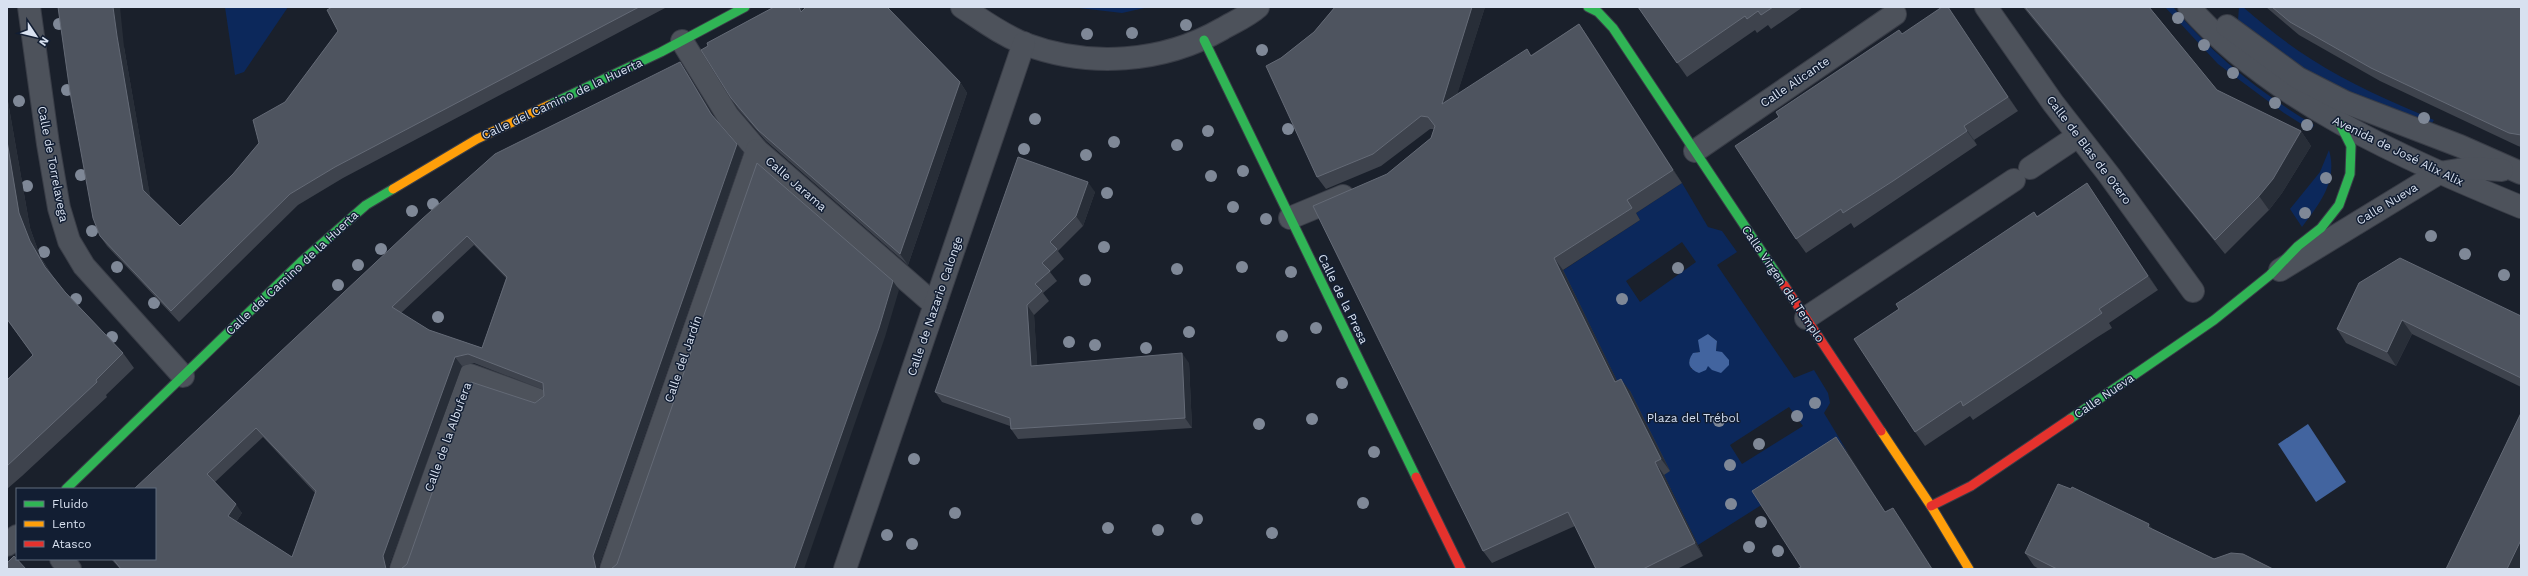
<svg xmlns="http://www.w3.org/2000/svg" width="2528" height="576" font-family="'Work Sans',sans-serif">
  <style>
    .green { fill: #0c285b; fill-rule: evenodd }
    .water { fill: #42649f }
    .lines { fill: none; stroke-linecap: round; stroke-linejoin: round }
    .street-casing { stroke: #393d47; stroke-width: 24 }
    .fast-casing { stroke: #393d47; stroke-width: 11 }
    .slow-casing { stroke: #393d47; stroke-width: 11 }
    .jam-casing { stroke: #393d47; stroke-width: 11 }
    .street { stroke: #4d525b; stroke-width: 22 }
    .fast { stroke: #30b455; stroke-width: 9 }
    .slow { stroke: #ff9f0a; stroke-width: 9 }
    .jam { stroke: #e5322d; stroke-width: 9 }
    .tree { fill: #7f8897 }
    .wall { fill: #3e434d; fill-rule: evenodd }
    .shaded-wall { fill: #282e38 }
    .building { fill: #4e545f; stroke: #646a76; fill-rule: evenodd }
    .labels { text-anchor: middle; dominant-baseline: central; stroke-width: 3; stroke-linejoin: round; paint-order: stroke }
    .street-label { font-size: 12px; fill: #d8e1f0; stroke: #121e33 }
    .park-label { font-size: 12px; fill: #d2ddf0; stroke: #121e33 }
  </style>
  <rect width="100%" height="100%" fill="#1a202b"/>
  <g class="green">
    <polygon points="225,7 288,7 244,72 235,75"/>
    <polygon points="1071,7 1149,7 1122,13"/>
    <path d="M2165 7H2173C2213 55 2260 93 2314 125L2311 130 2284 113 2218 64Z"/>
    <path d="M2239 7H2243C2265 26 2287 44 2311 59 2349 84 2393 102 2434 120L2432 123C2395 111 2354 98 2319 79 2290 62 2264 41 2238 20Z"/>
    <path d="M2329 150C2338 181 2320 203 2302 227L2290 209 2320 172Z"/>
    <path d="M1682 183 1708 227 1722 231 1737 252 1717 265 1794 378 1814 370 1828 393 1830 403 1824 413 1847 451 1698 545 1664 475 1669 471 1630 392 1624 395 1559 273 1640 220 1636 213ZM1682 242 1696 262 1640 302 1626 281ZM1708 334 1717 341 1716 351 1707 366 1691 369 1689 361 1697 352H1700ZM1789 407 1803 426 1742 464 1730 445Z"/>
  </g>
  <g class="water">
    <path d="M1708 334 1717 341 1716 351 1722 352 1729 360V365L1721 373 1712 370 1708 366 1706 370 1699 373C1689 369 1686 363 1693 353L1700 352 1698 340Z"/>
    <polygon points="2308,424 2346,482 2316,502 2278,444"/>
  </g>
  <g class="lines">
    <defs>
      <g id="street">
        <polyline points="29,7 48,144 59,208 69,241 84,266 183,376"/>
        <path d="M962 7C982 20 1002 35 1025 44 1089 68 1163 63 1222 29 1234 22 1248 16 1258 7"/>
        <polyline points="1986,7 2053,103 2109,175 2193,291"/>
        <path d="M2189 7C2273 102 2405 159 2521 207"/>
        <polyline points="2227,26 2298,78 2345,102 2460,146 2521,173"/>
        <polyline points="682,41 728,116 757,150 935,305"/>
        <polyline points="1695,151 1895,14"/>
        <polyline points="2030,168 2078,136"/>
        <polyline points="1290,218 1343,196"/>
        <polyline points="2280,270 2439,173 2470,168 2502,170"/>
        <polyline points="1806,318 2014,180"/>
        <polyline points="7,545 17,536"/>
        <polyline points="61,559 70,569"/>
        <polyline points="401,569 470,375 539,400"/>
        <polyline points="611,569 757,150"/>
        <polyline points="845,569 1024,43"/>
      </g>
      <g id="fast">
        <polyline points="1588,7 1598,12 1613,28 1784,285"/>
        <polyline points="1204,40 1416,477"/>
        <polyline points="549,105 661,52 745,7"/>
        <polyline points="2070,419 2214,320 2270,275 2298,246 2321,228 2339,205 2350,174 2351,146 2340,124"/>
        <polyline points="66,489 301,262 366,205 393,189"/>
      </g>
      <g id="slow">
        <polyline points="393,189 477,139 549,105"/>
        <polyline points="1881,431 1931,506 1969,569"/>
      </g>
      <g id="jam">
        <polyline points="1784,285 1881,431"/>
        <polyline points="1416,477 1461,569"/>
        <polyline points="1931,506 1971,486 2070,419"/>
      </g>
    </defs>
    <use href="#street" class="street-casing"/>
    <use href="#fast" class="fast-casing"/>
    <use href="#slow" class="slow-casing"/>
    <use href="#jam" class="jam-casing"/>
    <use href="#street" class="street"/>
    <use href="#fast" class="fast"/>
    <use href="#slow" class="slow"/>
    <use href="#jam" class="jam"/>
  </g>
  <g class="tree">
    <circle cx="2178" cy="18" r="6"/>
    <circle cx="59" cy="24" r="6"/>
    <circle cx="1186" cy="25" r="6"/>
    <circle cx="1132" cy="33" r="6"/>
    <circle cx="1087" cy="34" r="6"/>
    <circle cx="2204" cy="45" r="6"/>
    <circle cx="1262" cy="50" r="6"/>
    <circle cx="2233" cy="73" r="6"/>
    <circle cx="67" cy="90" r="6"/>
    <circle cx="19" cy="101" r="6"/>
    <circle cx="2275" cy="103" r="6"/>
    <circle cx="2424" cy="118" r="6"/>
    <circle cx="1035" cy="119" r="6"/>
    <circle cx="2307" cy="125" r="6"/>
    <circle cx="1288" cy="129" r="6"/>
    <circle cx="1208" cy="131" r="6"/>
    <circle cx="1114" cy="142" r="6"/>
    <circle cx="1177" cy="145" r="6"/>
    <circle cx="1024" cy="149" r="6"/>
    <circle cx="1086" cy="155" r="6"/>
    <circle cx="1243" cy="171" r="6"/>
    <circle cx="81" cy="175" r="6"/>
    <circle cx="1211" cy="176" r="6"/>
    <circle cx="2326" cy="178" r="6"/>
    <circle cx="27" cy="186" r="6"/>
    <circle cx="1107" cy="193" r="6"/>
    <circle cx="433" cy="204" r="6"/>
    <circle cx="1233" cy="207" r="6"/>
    <circle cx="412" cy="211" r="6"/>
    <circle cx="2305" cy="213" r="6"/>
    <circle cx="1266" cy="219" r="6"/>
    <circle cx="92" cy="231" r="6"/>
    <circle cx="2431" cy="236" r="6"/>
    <circle cx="1104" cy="247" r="6"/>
    <circle cx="381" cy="249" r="6"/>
    <circle cx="44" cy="252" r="6"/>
    <circle cx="2465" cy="254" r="6"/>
    <circle cx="358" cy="265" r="6"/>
    <circle cx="117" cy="267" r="6"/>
    <circle cx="1242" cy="267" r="6"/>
    <circle cx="1678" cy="268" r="6"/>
    <circle cx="1177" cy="269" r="6"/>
    <circle cx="1291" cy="272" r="6"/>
    <circle cx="2504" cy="275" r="6"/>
    <circle cx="1085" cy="280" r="6"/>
    <circle cx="338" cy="285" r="6"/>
    <circle cx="76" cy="299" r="6"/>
    <circle cx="1622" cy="299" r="6"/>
    <circle cx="154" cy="303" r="6"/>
    <circle cx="438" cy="317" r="6"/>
    <circle cx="1316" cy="328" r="6"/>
    <circle cx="1189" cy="332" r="6"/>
    <circle cx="1282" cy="336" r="6"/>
    <circle cx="112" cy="337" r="6"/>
    <circle cx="1069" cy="342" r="6"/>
    <circle cx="1095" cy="345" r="6"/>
    <circle cx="1146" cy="348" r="6"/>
    <circle cx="1342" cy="383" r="6"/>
    <circle cx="1815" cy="403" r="6"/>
    <circle cx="1797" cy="416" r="6"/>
    <circle cx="1312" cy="419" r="6"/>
    <circle cx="1719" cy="421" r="6"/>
    <circle cx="1259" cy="424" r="6"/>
    <circle cx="1759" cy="444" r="6"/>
    <circle cx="1374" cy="452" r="6"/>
    <circle cx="914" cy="459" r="6"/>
    <circle cx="1730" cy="465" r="6"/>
    <circle cx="1363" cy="503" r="6"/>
    <circle cx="1731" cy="504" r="6"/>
    <circle cx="955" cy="513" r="6"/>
    <circle cx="1197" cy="519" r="6"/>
    <circle cx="1761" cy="522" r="6"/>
    <circle cx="1108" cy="528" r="6"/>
    <circle cx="1158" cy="530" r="6"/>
    <circle cx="1272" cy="533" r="6"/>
    <circle cx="887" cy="535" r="6"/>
    <circle cx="912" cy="544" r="6"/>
    <circle cx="1749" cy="547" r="6"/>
    <circle cx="1778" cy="551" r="6"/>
  </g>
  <g class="wall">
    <polygon points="332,7 667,7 343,178 298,205 179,322 107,246 100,236 124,47 150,197 180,226 233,174 259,143 285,102 338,31"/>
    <polygon points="774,7 801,7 803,11 960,82 967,93 908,265 766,141 738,109 731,98 708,46"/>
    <polygon points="1335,7 1485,7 1457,94 1531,55 1579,24 1588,37 1682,183 1636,213 1640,220 1563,270 1617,381 1630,391 1670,471 1664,475 1703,556 1677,569 1596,569 1575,526 1492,563 1483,551 1387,174 1431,138 1434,129 1430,129 1381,166 1326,189 1317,177 1281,58 1314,32"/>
    <polygon points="1638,7 1803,7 1771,29 1768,25 1757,33 1755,30 1687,77"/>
    <polygon points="2023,7 2149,7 2217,90 2301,131 2311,146 2282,193 2269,210 2225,254"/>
    <polygon points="2266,7 2521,7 2521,147 2518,146 2380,81 2299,35"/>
    <polygon points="1956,19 2018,111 1974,140 1977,145 1903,195 1854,228 1851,223 1806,253 1796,239 1902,34"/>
    <path d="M686 71 714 117 737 144 743 153 599 565 407 564 535 403 544 396V390L474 363 462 366 389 565 390 569H120L111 559H155V489L422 219ZM474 245 506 278 482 348 429 330 401 313ZM263 437 315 493 292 557 236 522 242 513 215 482Z"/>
    <polygon points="7,96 30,228 40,256 52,275 65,292 123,353 134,368 106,395 107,397 22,476 7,489 7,380 33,355 7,320"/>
    <polygon points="1018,157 1095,192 1083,226 1058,251 1064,259 1050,272 1057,281 1043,293 1049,301 1034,315 1037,365 1189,363 1192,428 1018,439 1011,429 1010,426 942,402 935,392"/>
    <polygon points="2087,183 2158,290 2109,323 2112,328 2096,338 1973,420 1970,416 1925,446 1915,432 1899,309 2034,212 2037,216"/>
    <polygon points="2359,283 2521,316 2521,387 2412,334 2396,366 2346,343 2337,329"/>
    <polygon points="2153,529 2214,559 2273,569 2039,569 2034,566 2025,553"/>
  </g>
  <g class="shaded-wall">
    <polygon points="113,7 120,7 124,47 151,201 143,190 117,36"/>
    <polygon points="799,7 801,7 809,23 801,12"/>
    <polygon points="1472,7 1485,7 1450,117 1442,104"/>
    <polygon points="1948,7 1956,19 2018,111 2008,97"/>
    <polygon points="1579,24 1588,37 1682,183 1673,170"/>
    <polygon points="680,62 686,71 717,123 711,114"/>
    <polygon points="960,82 967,93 908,265 900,254"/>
    <polygon points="7,96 30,228 40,256 55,281 45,267 30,241 19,213 7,141"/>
    <polygon points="1964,126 1974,140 1977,145 1967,131"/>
    <polygon points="2301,131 2311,146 2282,193 2269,210 2259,196"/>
    <polygon points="737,144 743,153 599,565 600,569 596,569 593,556"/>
    <polygon points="1088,182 1095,192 1083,226 1076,216"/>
    <polygon points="2087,183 2097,198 2158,290 2148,276"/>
    <polygon points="1554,258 1563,270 1624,395 1615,382"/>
    <polygon points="893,281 899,290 885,337 804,569 794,569"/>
    <polygon points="1027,305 1034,315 1038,376 1031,366"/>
    <polygon points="2402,320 2412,334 2396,366 2387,352"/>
    <polygon points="1182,353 1189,363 1192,428 1185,418"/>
    <polygon points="455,357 462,366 389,565 390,569 386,569 383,556"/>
    <polygon points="1621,379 1630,391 1670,471 1661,459"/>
    <polygon points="1836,437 1847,451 1895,527 1885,512"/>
    <polygon points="1655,462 1664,475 1703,556 1695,543"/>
    <polygon points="236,504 242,513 234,525 228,516"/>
    <polygon points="1893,508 1903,522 1933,569 1932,569"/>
    <polygon points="2149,524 2159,537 2148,527"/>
    <polygon points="2521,540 2521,569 2507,569"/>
  </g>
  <g class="building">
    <polygon points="58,7 113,7 117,36 143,190 180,226 233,174 259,143 253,120 285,102 338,31 327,10 332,7 639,7 335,167 290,194 171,311 100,236 93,218 70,92"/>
    <polygon points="774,7 799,7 801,12 806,7 887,7 960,82 900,254 758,130 731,98 701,50 708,46 707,43"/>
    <polygon points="1335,7 1472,7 1442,104 1527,49 1531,56 1579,24 1673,170 1627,200 1632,208 1554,258 1615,382 1621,379 1661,459 1655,462 1695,543 1643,569 1596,569 1568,512 1483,551 1313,206 1387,174 1431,138 1435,126 1428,117 1421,116 1373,154 1317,177 1266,66 1281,58 1314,32"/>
    <polygon points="1638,7 1773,7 1761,15 1758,11 1747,19 1745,16 1677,63"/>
    <polygon points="1942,7 1948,7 2008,97 1964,126 1967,131 1893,181 1843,213 1841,209 1796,239 1735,146 1779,117 1776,112 1899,30 1902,34"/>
    <polygon points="2025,7 2149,7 2217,90 2301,131 2273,179 2259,196 2215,240"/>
    <polygon points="2272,7 2521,7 2521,135 2509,133 2371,68 2290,22"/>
    <path d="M680 62 711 114 737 144 593 556 596 569H597H401L407 564 471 382 535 403 544 396 543 383 468 354 455 357 383 556 386 569H387H121L113 559H155V489H134L422 219 495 154ZM467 236 507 277 482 348 429 330 392 307ZM256 428 316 491 292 557 228 516 236 504 207 474Z"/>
    <polygon points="7,141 19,213 30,241 45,267 65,292 123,353 96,380 97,382 7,466 7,380 33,355 7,319"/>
    <polygon points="1018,157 1088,182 1076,216 1050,242 1057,249 1042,263 1050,271 1035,284 1042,291 1027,305 1031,366 1182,353 1185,418 1011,429 1010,418 935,392"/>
    <polygon points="757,163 893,281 879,328 794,569 611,569 617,564"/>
    <polygon points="2087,183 2148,276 2099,309 2102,313 2086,324 1963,406 1961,401 1915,432 1854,339 1899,309 1896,304 1913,293 2034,212 2037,217"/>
    <polygon points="2400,258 2521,316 2521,378 2402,320 2387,352 2337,329 2359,283"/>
    <polygon points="2521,413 2521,540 2507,569 2446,569"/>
    <polygon points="1836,437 1885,512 1893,508 1932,569 1797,569 1801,567 1752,491"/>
    <polygon points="2058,484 2071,489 2072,487 2149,524 2148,527 2214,559 2231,553 2243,554 2273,569 2057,569 2025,553"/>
    <polygon points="14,556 26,569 7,569 7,563"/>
  </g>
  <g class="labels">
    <g class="street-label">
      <text transform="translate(1795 82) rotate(-34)">Calle Alicante</text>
      <text transform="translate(562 99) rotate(-25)">Calle del Camino de la Huerta</text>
      <text transform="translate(2089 150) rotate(53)">Calle de Blas de Otero</text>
      <text transform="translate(2398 151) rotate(26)">Avenida de José Alix Alix</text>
      <text transform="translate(53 164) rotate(79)">Calle de Torrelavega</text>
      <text transform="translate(796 184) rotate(41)">Calle Jarama</text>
      <text transform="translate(2387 204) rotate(-31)">Calle Nueva</text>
      <text transform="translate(292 273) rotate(-43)">Calle del Camino de la Huerta</text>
      <text transform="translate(1783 284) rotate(56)">Calle Virgen del Templo</text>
      <text transform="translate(1343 299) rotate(64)">Calle de la Presa</text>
      <text transform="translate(935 306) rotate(-71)">Calle de Nazario Calonge</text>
      <text transform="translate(683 359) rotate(-71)">Calle del Jardín</text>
      <text transform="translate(2104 396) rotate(-34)">Calle Nueva</text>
      <text transform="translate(448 437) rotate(-70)">Calle de la Albufera</text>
    </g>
    <g class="park-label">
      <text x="1693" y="418">Plaza del Trébol</text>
    </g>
  </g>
  <rect width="2528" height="576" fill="none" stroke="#d8e1f0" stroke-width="16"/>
  <rect x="16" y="488" width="140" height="72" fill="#121e33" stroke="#616c7f"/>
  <rect x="24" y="501" width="20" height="6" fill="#30b455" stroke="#616c7f"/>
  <text x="52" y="508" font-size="12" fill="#d8e1f0">Fluido</text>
  <rect x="24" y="521" width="20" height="6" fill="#ff9f0a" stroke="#616c7f"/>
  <text x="52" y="528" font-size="12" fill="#d8e1f0">Lento</text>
  <rect x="24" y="541" width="20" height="6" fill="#e5322d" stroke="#616c7f"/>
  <text x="52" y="548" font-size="12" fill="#d8e1f0">Atasco</text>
  <g transform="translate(36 36) rotate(125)" stroke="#121e33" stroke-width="3" paint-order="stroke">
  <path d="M0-3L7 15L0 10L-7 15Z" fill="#d8e1f0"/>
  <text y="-6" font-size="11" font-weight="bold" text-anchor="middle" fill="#d8e1f0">N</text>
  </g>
</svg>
